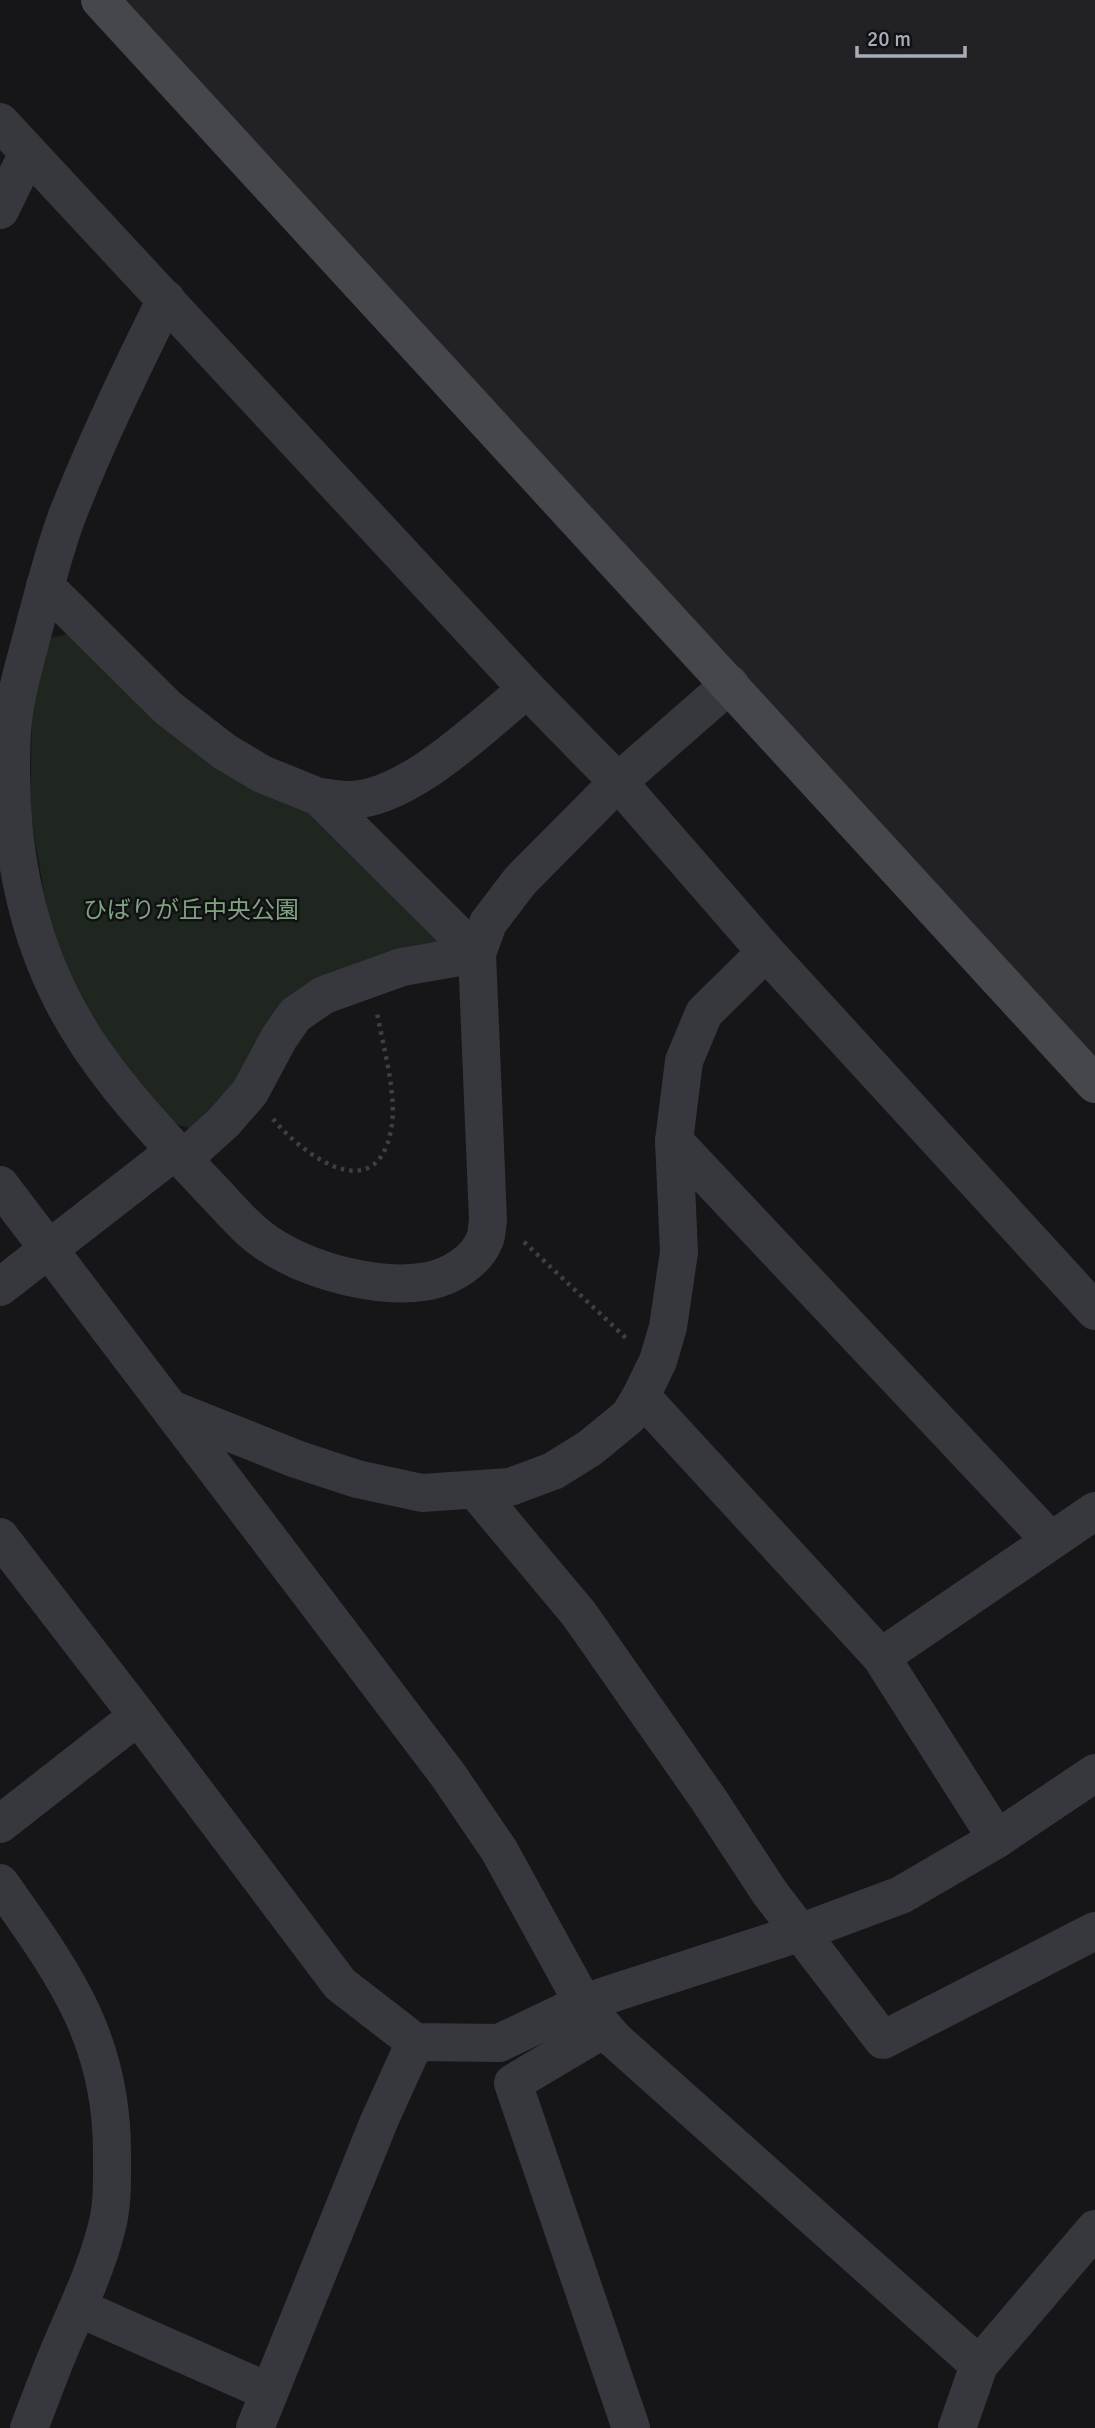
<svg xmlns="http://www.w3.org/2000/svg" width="1095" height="2428" font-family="Signika,'Noto Sans JP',sans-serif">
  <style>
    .built { fill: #222225 }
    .green { fill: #1e261f }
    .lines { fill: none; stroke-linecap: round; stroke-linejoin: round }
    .path { stroke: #3d3f44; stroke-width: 4.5; stroke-dasharray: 3.5 5; stroke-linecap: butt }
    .street { stroke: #37383d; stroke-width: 38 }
    .secondary { stroke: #45474d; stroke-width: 38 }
    .labels { text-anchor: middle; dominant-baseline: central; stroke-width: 5; stroke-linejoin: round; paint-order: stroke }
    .park-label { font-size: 24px; fill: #7fa381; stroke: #111113 }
  </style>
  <rect width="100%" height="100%" fill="#161618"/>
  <polygon class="built" points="114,0 1095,0 1095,1064"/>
  <polygon class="green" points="68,634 325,815 440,934 435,949 315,982 234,1094 192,1129 173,1123 121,1060 77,990 50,926 30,812 32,716 46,639"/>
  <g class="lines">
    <g class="path">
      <path d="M273 1119C303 1155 376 1209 391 1130 398 1098 383 1046 377 1013"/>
      <polyline points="524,1242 627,1339"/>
    </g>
    <g class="street">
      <polyline points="0,122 527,689 618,782 766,952 1095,1311"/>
      <polyline points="0,210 28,153"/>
      <path d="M166 299C131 370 96 442 67 516 54 551 45 588 35 624 27 656 16 689 13 721 11 738 11 757 11 774 11 846 25 922 56 987 91 1063 151 1125 208 1186 228 1206 246 1230 270 1245 312 1272 380 1290 429 1281 451 1276 476 1262 485 1239 487 1234 487 1225 488 1220L477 954 488 923 520 881 618 782 730 684"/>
      <polyline points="45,586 168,708 225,752 262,774 319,797 477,954"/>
      <path d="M319 797C330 798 341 800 351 800 410 798 483 725 527 689"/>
      <polyline points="674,1141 1050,1540"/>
      <polyline points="183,1159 224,1122 250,1092 279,1038 295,1015 324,995 402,967 477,954"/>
      <polyline points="0,1185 448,1775 499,1850 583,2003 614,2039 979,2365"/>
      <polyline points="0,1287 175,1151"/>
      <polyline points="641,1396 881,1657 997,1839"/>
      <polyline points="173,1410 296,1459 357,1479 422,1493 510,1487 553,1471 590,1448 629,1416 641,1396 658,1361 668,1327 679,1252 674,1141 684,1061 704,1013 766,952"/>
      <polyline points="476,1491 579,1614 709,1800 770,1893 883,2040 1095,1931"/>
      <polyline points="0,1537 138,1716 340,1984 415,2042 499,2043 583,2003 799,1933 901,1895 997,1839 1095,1773"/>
      <polyline points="881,1657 1095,1511"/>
      <polyline points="0,1824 138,1716"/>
      <path d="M0 1883C64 1974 113 2039 112 2156 112 2181 113 2206 106 2230 96 2269 78 2307 62 2344 50 2372 40 2400 29 2428"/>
      <polyline points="604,2029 513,2083 631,2428"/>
      <polyline points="79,2308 269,2392"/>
      <polyline points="255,2428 380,2119 415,2042"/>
      <polyline points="957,2428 979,2365 1095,2229"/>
    </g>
    <polyline class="secondary" points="100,0 1095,1084"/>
  </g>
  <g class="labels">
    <g class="park-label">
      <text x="191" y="910">ひばりが丘中央公園</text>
    </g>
  </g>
  <path d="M857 46v10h108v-10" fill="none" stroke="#a8adb8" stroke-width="3.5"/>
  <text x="867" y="46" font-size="21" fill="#a8adb8" stroke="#111113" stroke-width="5" paint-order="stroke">20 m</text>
</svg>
